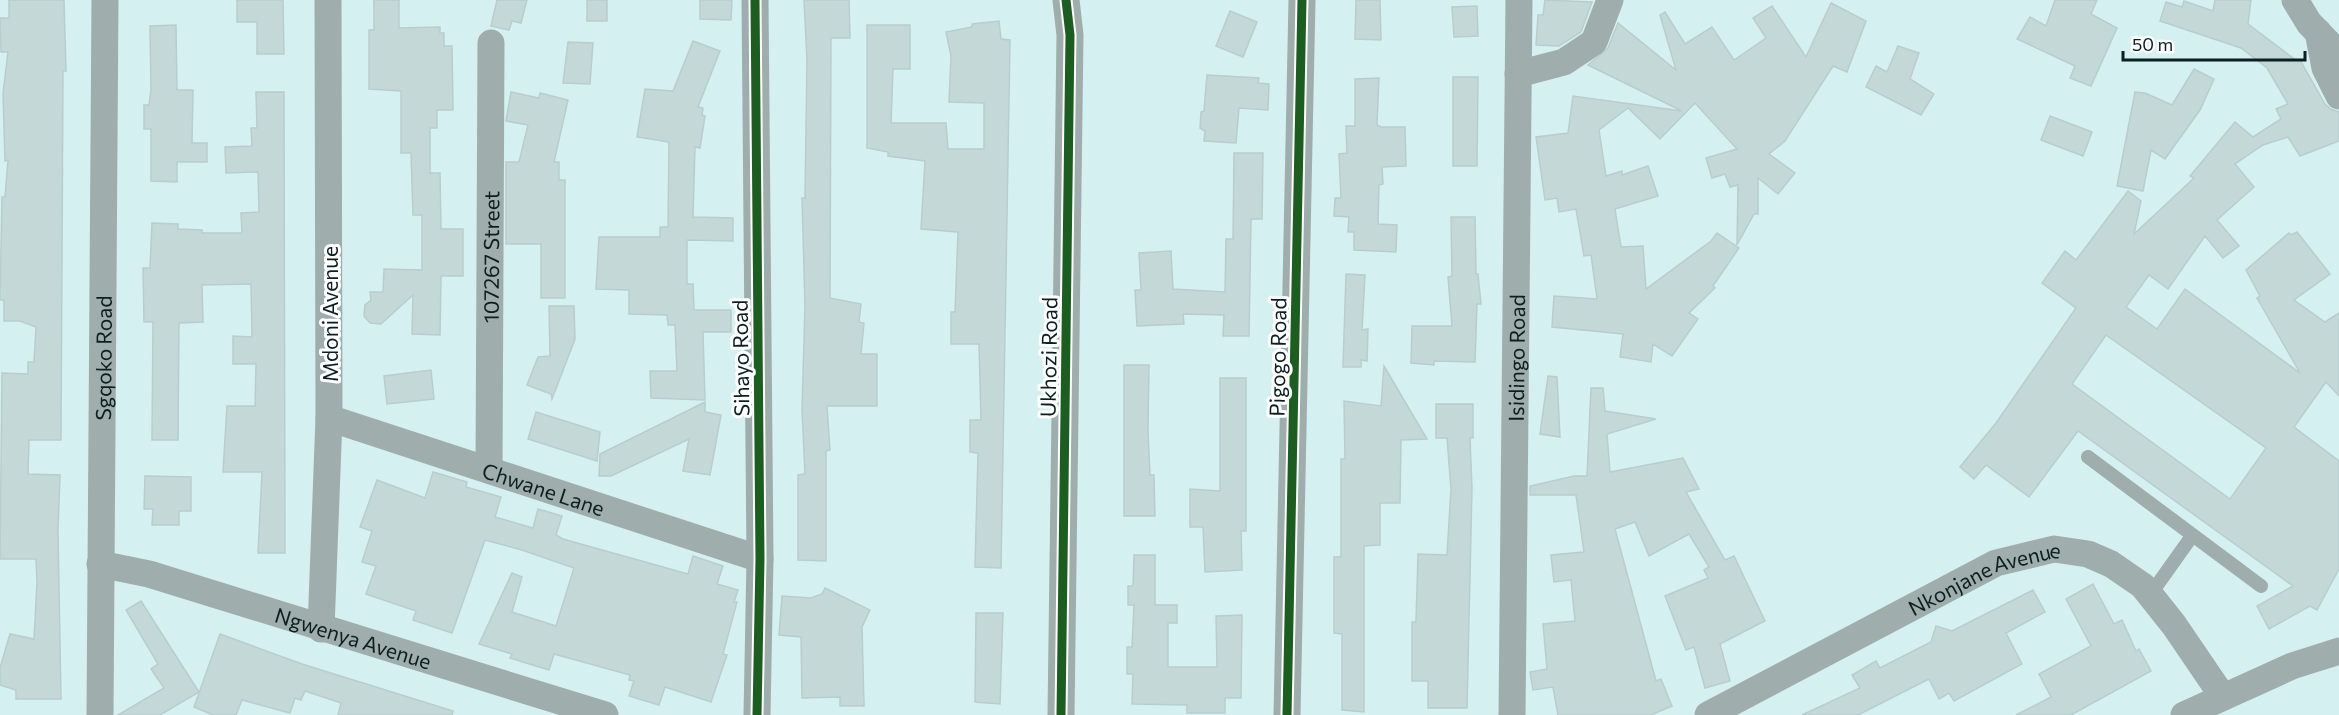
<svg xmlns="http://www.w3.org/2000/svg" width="2339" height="715" font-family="Commissioner,sans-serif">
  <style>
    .building { fill: #c4d8d8; stroke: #b8cdce; stroke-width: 1.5; fill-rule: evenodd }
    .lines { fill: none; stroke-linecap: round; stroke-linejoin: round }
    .lane { stroke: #9fadad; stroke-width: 14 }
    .street { stroke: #9fadad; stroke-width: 27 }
    .cycleway-casing { stroke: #fefefe; stroke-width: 13 }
    .cycleway { stroke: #1b5e20; stroke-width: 9 }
    .labels { text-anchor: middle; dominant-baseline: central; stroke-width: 6; stroke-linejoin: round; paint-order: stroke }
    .street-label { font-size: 21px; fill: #0c1f20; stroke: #fefefe }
  </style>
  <rect width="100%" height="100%" fill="#d5f0f1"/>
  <g class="building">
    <polygon points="9,0 64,0 66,71 63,71 61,440 29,440 28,474 60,475 58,531 61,699 16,699 16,690 0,685 0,668 10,634 34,639 37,582 36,559 0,559 2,373 28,374 28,362 34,362 36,327 20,321 4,321 4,300 0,300 2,197 5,197 8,160 5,161 3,93 8,52 1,52 0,18 9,18"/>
    <polygon points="237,0 283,0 284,54 257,54 257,22 237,22"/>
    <polygon points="374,0 399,0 399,28 440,27 440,33 444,33 444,46 452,46 453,110 437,110 437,128 430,128 430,173 440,173 441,229 463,229 463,276 441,276 440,335 412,334 413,295 381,324 370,323 364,316 365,305 371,300 370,292 383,292 384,269 422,270 422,215 413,215 411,153 401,153 401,91 369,89 369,30 374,30"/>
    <polygon points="497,0 527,0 521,23 512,21 509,30 491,26"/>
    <rect x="587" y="0" width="20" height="21"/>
    <polygon points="700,0 732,0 731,20 700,19"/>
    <polygon points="804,0 849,0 850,38 831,38 830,298 861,304 859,322 864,323 861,354 877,354 877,406 827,406 830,450 826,451 826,561 798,560 798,475 805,474 802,410 805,306 802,198 805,198 807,60"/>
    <polygon points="1356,0 1380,0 1381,40 1355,39"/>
    <polygon points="1545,0 1592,2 1581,32 1559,46 1536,45 1538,15 1543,15"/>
    <polygon points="2055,0 2097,0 2091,14 2117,28 2091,86 2070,78 2075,66 2017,39 2030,17 2046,26"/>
    <path d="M2215 0H2251L2248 24 2297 61 2300 60 2325 104 2331 109 2339 112V141L2300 156 2288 137 2263 145 2235 164 2254 187 2217 220 2239 246 2223 258 2205 236 2168 289 2149 275 2126 307 2157 329 2185 289 2300 373 2257 298 2260 296 2246 270 2289 233 2291 235 2297 232 2330 274 2294 300 2325 322 2339 313V396L2326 382 2294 427 2339 461V569L2317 610 2310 606 2269 629 2257 606 2293 586 2078 431 2029 497 1986 465 1974 479 1960 467 1996 423 2076 308 2042 283 2065 251 2076 260 2128 191 2141 201 2134 234 2194 178 2190 176 2235 122 2253 137 2281 119 2276 109 2288 104 2267 68 2241 48 2160 21 2166 2 2182 7 2184 1 2213 11ZM2106 335 2266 448 2230 499 2072 384Z"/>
    <polygon points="1831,3 1866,21 1847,72 1833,66 1785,141 1769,154 1795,173 1778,194 1758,178 1758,214 1754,214 1737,245 1738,185 1730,187 1725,174 1712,178 1706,158 1737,149 1695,103 1660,139 1628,108 1599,130 1606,176 1622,171 1622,175 1648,166 1658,196 1615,209 1621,247 1643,246 1646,289 1711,241 1717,233 1739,248 1713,286 1715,288 1689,313 1698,319 1672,356 1653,344 1651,362 1620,357 1623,334 1552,327 1554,296 1597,299 1591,255 1584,256 1576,209 1559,212 1557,198 1545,200 1536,137 1568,133 1573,96 1682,111 1588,65 1608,48 1618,23 1676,70 1660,15 1665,12 1685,44 1712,27 1734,60 1766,38 1753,18 1772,6 1806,57"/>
    <polygon points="1477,6 1478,36 1454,37 1452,7"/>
    <polygon points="1230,11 1257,22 1243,57 1216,46"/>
    <polygon points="999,21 1001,39 1010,40 1001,568 975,567 978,453 970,452 970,420 981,420 979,344 951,344 951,312 955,312 958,232 921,229 925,161 888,156 888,152 867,148 867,25 910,25 910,69 893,69 891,123 946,123 948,149 984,149 984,103 949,102 951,56 946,32 972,27 972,24"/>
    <polygon points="176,25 177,90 193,90 192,143 207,143 207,162 177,162 177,182 151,181 151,129 144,129 144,105 149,105 151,90 150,26"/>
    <polygon points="693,41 720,51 698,107 703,108 702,115 705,116 700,148 695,147 693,217 733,218 733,241 687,240 687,284 693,284 694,310 731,310 731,332 703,332 705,400 651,398 650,371 677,371 675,325 668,325 667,315 629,314 629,290 596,289 599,237 660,237 660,227 668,227 669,142 637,137 645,89 673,91"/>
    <polygon points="568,42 593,43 590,84 563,83"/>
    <polygon points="1898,46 1919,53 1910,79 1934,94 1921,115 1866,87 1876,66 1887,72"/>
    <polygon points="2194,69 2214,79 2200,110 2165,159 2151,150 2143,191 2117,186 2135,92 2145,93 2172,105"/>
    <polygon points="1207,75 1259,78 1258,83 1269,84 1268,110 1239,108 1236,143 1204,141 1205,131 1200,128 1201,112 1204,111"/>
    <polygon points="1453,77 1478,77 1477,166 1453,166"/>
    <polygon points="1379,78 1377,125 1381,127 1405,127 1406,166 1382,167 1383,184 1379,185 1378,224 1397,225 1396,252 1354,250 1354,232 1348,232 1349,217 1334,216 1335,198 1341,198 1339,154 1347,153 1346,126 1355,126 1355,79"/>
    <polygon points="256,92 284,92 285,553 258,553 262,472 223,472 227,406 255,406 256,364 233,364 233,336 252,337 251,284 202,285 203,322 179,323 178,440 152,440 153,322 144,322 143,268 150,268 152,223 178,224 178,229 202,230 202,233 242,233 241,213 259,212 258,172 226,173 225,147 252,146 251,128 257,128"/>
    <polygon points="511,92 539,98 540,93 568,100 554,162 559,162 559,180 565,180 565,298 541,298 541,244 506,244 506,162 519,162 528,125 506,121"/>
    <polygon points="2050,116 2092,132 2083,156 2041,140"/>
    <polygon points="1234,153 1263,153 1262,219 1251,219 1249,336 1223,336 1224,315 1183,314 1184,324 1137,326 1135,290 1141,290 1139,253 1171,251 1173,289 1225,292 1226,239 1233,239"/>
    <polygon points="1451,217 1475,217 1476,274 1478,274 1481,304 1477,304 1475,362 1434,361 1434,365 1411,363 1412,326 1452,326 1448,277 1452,276"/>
    <polygon points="1346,274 1365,275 1362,330 1368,329 1367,361 1361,360 1361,367 1343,367"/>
    <polygon points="549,306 574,306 575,339 552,399 551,394 527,385 538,357 550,356"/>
    <polygon points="1124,365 1149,365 1148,431 1150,475 1154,475 1155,516 1124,516"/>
    <polygon points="1384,366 1427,439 1401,440 1400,503 1380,503 1380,545 1364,546 1364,712 1342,710 1342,634 1334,633 1334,557 1341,557 1341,459 1345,459 1344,401 1381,406"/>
    <polygon points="431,370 434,399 387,404 384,376"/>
    <polygon points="1548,376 1557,377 1560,437 1540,434"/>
    <polygon points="1220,378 1246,378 1246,531 1241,531 1242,570 1205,572 1203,527 1190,527 1190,489 1220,491"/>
    <polygon points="1591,388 1603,388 1605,411 1656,419 1607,434 1610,472 1683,458 1699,489 1686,492 1725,560 1734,556 1765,621 1720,644 1730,681 1705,688 1694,647 1686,650 1665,596 1708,578 1704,570 1709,567 1689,534 1649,556 1635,522 1615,529 1656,681 1661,679 1672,706 1651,715 1558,715 1553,687 1533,690 1530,672 1547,669 1543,624 1575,621 1571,580 1554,582 1551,555 1584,552 1576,495 1530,495 1530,486 1574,476 1587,476"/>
    <polygon points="705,402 705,412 721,415 710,475 683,471 689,439 611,476 599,476 600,454"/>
    <polygon points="1436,404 1473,404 1473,438 1470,438 1472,488 1467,708 1428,708 1428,681 1412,681 1412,622 1416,622 1418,554 1447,555 1451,489 1447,438 1436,438"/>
    <polygon points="536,412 600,432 597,461 528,439"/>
    <polygon points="433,472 467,482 466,487 501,497 495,517 533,528 538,509 562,516 556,535 563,539 688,574 693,556 723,566 717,584 738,590 734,602 737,602 723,654 727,655 711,702 665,687 659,705 629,696 634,681 629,680 630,675 554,654 549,670 510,658 512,654 479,644 512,573 522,577 512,612 556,626 574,568 522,550 485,540 452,633 413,620 416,611 366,594 376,566 362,562 372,531 360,527 377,480 425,498"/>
    <polygon points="145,476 191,477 191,511 179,511 179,525 152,525 153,509 144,509"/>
    <polygon points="1134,555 1155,555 1155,605 1177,605 1177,623 1168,623 1168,667 1217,667 1216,616 1242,615 1241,698 1225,698 1225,713 1187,713 1187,705 1132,704 1133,674 1127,674 1127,647 1132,647 1134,605 1128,605 1128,586 1133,586"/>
    <polygon points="2093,584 2114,624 2122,620 2136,651 2139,649 2151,671 2071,715 2016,715 2051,697 2039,674 2091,646 2066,599"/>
    <polygon points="825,588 870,610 862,627 864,706 840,706 840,697 802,698 801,637 779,635 782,596 811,598 822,594"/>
    <polygon points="2033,590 2045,612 2006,633 2022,664 1954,701 1949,693 1939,699 1929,679 1858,715 1802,715 1860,688 1852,675 1876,661 1880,668 1931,642 1936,626 1952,631"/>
    <polygon points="141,601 199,692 160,715 118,715 164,688 151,669 158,664 126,610"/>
    <polygon points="976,613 1003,613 1000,704 975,702"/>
    <polygon points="220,634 302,664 453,711 452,715 338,715 341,703 305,691 301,700 295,698 290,713 242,700 236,715 213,715 194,707"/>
  </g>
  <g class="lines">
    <g class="lane">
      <polyline points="2088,457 2261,586"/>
      <polyline points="2150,595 2192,536"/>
    </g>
    <g class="street">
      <polyline points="755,0 760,559 757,715"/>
      <polyline points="2295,0 2309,23 2339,54"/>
      <polyline points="2318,32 2325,68 2339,96"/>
      <polyline points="1518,74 1564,62 1594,42 1610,0"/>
      <path id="s1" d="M329 418 760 559"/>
      <path id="s2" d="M489 470 491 43"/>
      <path id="s3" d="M100 564 149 574 605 715"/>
      <polyline points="321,629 329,418 328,0"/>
      <path id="s4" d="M100 715 105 0"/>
      <polyline points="1061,715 1070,35 1066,0"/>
      <polyline points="1287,715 1302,0"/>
      <path id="s5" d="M1512 715 1519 0"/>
      <path id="s6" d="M1708 715 1996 563 2054 549 2088 554 2111 564 2143 586 2174 625 2223 697"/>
      <polyline points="2184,715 2292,666 2339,651"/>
    </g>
    <defs>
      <g id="cycleway">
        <polyline points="755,0 760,559 757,715"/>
        <polyline points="1061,715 1070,35 1066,0"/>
        <polyline points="1287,715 1302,0"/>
      </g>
    </defs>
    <use href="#cycleway" class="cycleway-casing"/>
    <use href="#cycleway" class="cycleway"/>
  </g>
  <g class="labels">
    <g class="street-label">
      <text stroke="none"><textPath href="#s2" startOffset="213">107267 Street</textPath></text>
      <text transform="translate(329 314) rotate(-90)">Mdoni Avenue</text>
      <text transform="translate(1048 357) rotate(-89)">Ukhozi Road</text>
      <text transform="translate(1277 357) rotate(-89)">Pigogo Road</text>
      <text stroke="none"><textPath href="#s5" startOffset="357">Isidingo Road</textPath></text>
      <text stroke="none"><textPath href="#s4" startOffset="357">Sgqoko Road</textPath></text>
      <text transform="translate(740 358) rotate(-91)">Sihayo Road</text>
      <text stroke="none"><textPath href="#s1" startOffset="226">Chwane Lane</textPath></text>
      <text stroke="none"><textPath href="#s6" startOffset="310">Nkonjane Avenue</textPath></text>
      <text stroke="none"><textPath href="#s3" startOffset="264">Ngwenya Avenue</textPath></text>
    </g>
  </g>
  <path d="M2123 51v9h182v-9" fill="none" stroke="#0c1f20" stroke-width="3"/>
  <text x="2132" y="51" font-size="18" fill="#0c1f20" stroke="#fefefe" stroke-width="4.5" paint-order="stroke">50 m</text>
</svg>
